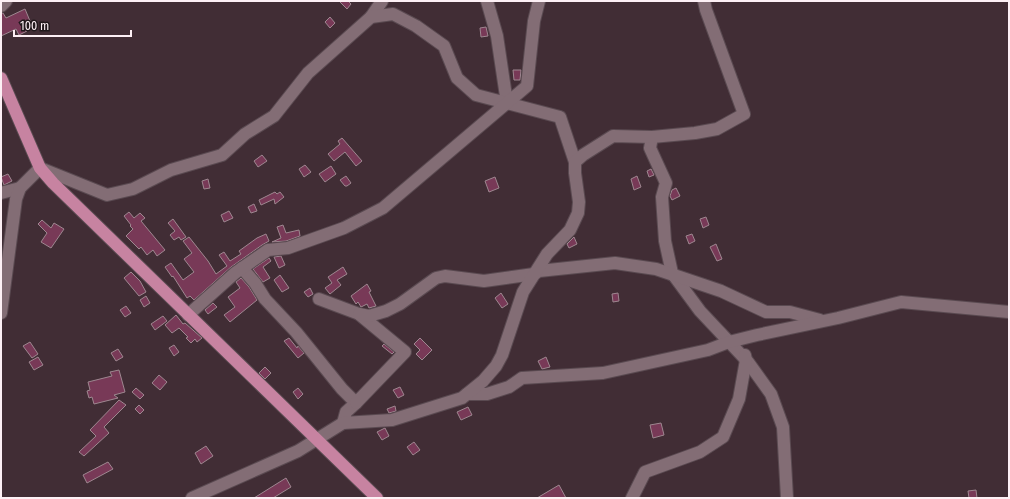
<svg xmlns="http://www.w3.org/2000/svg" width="1010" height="499" font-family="'Fira Sans Condensed',sans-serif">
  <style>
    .building { fill: #783957; stroke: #9e8790 }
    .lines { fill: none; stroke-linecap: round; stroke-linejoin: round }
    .minor-casing { stroke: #5a4a51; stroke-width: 14 }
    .major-casing { stroke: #5a4a51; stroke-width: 14 }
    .minor { stroke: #836d75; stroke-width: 12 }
    .major { stroke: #c783a1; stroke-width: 12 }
  </style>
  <rect width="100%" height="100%" fill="#412d35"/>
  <g class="building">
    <polygon points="339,1 348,1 351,4 347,9"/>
    <polygon points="25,9 30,21 24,24 27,31 19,35 16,29 1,36 1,13 3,13 6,18"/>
    <polygon points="330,17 335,23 330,28 325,22"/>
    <polygon points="486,27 488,36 481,37 480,28"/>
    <polygon points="513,70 521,70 520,80 514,80"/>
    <polygon points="342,138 362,161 356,166 345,152 334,161 328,154 340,144 338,141"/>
    <polygon points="262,155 267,161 258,167 254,161"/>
    <polygon points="305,165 311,172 304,177 299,169"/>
    <polygon points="331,166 336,174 325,182 319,174"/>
    <polygon points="651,169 654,175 649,177 647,171"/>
    <polygon points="8,174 12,181 4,185 1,177"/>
    <polygon points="346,176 351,183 347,186 345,186 340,180"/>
    <polygon points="637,176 641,187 634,190 631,179"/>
    <polygon points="495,177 499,188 489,192 485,181"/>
    <polygon points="208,179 210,188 204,189 202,181"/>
    <polygon points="676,188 680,196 672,200 670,196 672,190"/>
    <polygon points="275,192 277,194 280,192 284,197 275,204 274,199 261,205 259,200"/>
    <polygon points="254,204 257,211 251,213 248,207"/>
    <polygon points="229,211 233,218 224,222 221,215"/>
    <polygon points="129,212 134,218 140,213 145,218 141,221 165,250 157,256 153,250 147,255 141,247 139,249 126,236 133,229 130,226 131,225 124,216"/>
    <polygon points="706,217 709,225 703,228 700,219"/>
    <polygon points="173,219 186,237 181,240 179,237 174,240 170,235 175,231 168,223"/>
    <polygon points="42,220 51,228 54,223 64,229 51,248 41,242 47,233 38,224"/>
    <polygon points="283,225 286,233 299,230 300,236 286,241 272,242 281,238 277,227"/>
    <polygon points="266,234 269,241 262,245 231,267 194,300 190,296 187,298 173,276 172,277 165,267 171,263 183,280 194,272 184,259 192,253 183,241 189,237 208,261 216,274 227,266 219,255 224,252 230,261 241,254 239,251 257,238"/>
    <polygon points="692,234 695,241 689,244 686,236"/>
    <polygon points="574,237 577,244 569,248 567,244"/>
    <polygon points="716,244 722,259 717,261 710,247"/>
    <polygon points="281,256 285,265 279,268 274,257"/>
    <polygon points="269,258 271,261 263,267 270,278 263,282 253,269"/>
    <polygon points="343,267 347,274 337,280 341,285 330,294 325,288 332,283 328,277"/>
    <polygon points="131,272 140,281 146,292 139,296 124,278"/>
    <polygon points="280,275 289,288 282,292 274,280"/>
    <polygon points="241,278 249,287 257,300 230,322 224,315 235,307 228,297 240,288 236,282"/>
    <polygon points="367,284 371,291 369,292 376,306 369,308 367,304 361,307 358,302 356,304 351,296"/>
    <polygon points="310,288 313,294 308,297 304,292"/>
    <polygon points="501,293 508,304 502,308 495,298"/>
    <polygon points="618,293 619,301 613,302 612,294"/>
    <polygon points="146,296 150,303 144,307 140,300"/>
    <polygon points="213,303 217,307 208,314 205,310"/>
    <polygon points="126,306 131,313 125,317 120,310"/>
    <polygon points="176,315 183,324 185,323 202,338 197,342 195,339 191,343 186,338 188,337 179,328 172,333 165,325"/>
    <polygon points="163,316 167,321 155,330 151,324"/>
    <polygon points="289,338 297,348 298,346 304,353 298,358 284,341"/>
    <polygon points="420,338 432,350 422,360 416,354 420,350 414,344"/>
    <polygon points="30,342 38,354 32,358 23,346"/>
    <polygon points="384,344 394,352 392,354 382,346"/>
    <polygon points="174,345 179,352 174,356 169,348"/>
    <polygon points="118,349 123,357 116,361 111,353"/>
    <polygon points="38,357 43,365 34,370 29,362"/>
    <polygon points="546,357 550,367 542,369 538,361"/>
    <polygon points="265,367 271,373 265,379 259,373"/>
    <polygon points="119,370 125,392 114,395 118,398 94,404 92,397 89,398 87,391 90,390 88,382 112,376 110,372"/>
    <polygon points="159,375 167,382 160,390 152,383"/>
    <polygon points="400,387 404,395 398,398 393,390"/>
    <polygon points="136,388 144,395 140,399 132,392"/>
    <polygon points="298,388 303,394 298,399 293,392"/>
    <polygon points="119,400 126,405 104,427 109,433 84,456 79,452 96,436 90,430"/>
    <polygon points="139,405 144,410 140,414 135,409"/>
    <polygon points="395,406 396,411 389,413 387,409"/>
    <polygon points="468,407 472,415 461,420 457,412"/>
    <polygon points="661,423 664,435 653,438 650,425"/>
    <polygon points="385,428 389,436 382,440 377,432"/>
    <polygon points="414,442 420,450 413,455 407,447"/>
    <polygon points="206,446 213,456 201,464 195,453"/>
    <polygon points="108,462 113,469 87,483 83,475"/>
    <polygon points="286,478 291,487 273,498 254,498"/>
    <polygon points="559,485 566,498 537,498"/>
    <polygon points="976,490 977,498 969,498 968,491"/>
  </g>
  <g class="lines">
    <defs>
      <g id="minor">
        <polyline points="487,1 497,36 507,103"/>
        <polyline points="1,6 6,1"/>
        <polyline points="371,17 382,1"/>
        <polyline points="652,137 650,148 666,183 662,197 665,241 672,273 700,311 748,362 771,394 783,427 787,498"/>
        <polyline points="1,193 20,188"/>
        <polyline points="242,268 255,283 265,299 296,332 342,389 356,403 346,412 343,423"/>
        <polyline points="319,299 359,314 405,352 356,403"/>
        <polyline points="1,313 16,199 20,188 40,168 107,195 133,189 171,170 222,155 245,134 274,116 308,73 371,17 393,14 416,26 444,46 457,78 476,95 560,117 575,162"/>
        <polyline points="359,314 369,316 386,311 400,304 436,278 445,276 484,281 534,274 539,271 615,263 656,269 721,291 766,312 790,312 820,320"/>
        <polyline points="188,315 235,273 268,250 288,248 344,228 383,208 527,86 534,21 539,1"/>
        <polyline points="467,394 487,394 509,387 522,378 603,373 708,350 729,342 757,335 838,318 901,302 1009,312"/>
        <polyline points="192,498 298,451 343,423 392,420 462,398 483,381 496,366 502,355 523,292 547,254 570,230 578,213 579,202 575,173 575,162 583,155 613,136 652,137 695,133 717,129 744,114 706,10 704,1"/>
        <polyline points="632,498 645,472 700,452 723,437 739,399 746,360 745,355"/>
      </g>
      <polyline id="major" points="1,78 40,168 53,183 377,498"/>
    </defs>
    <use href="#minor" class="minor-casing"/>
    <use href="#major" class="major-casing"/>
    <use href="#minor" class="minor"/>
    <use href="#major" class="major"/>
  </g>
  <rect width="1010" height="499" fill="none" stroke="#fdf0f5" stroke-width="4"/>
  <path d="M14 30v6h117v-6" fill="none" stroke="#fdf0f5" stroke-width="2"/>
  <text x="20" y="30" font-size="12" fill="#fdf0f5" stroke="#21191c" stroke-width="3" paint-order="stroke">100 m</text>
</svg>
